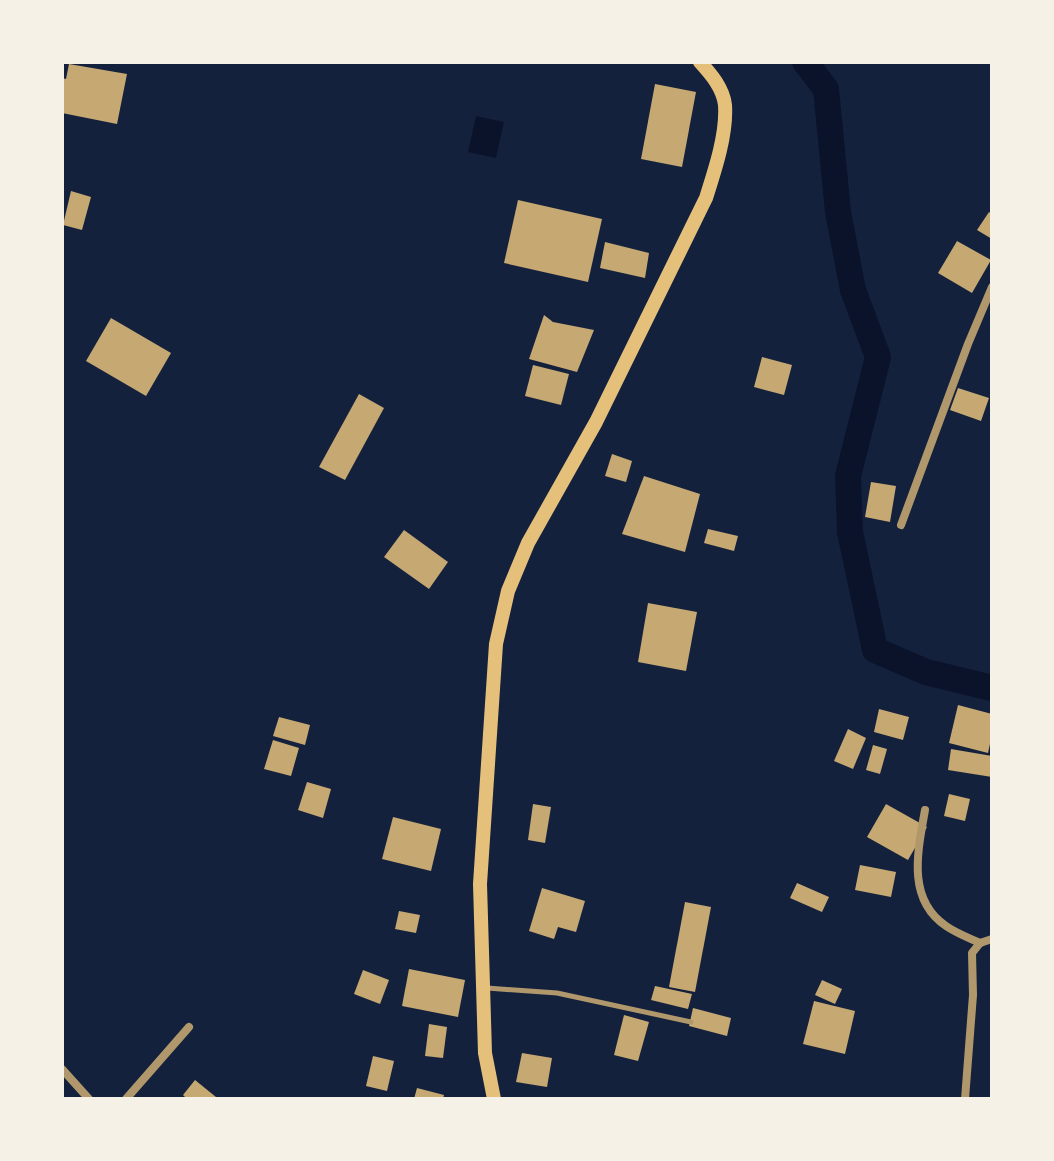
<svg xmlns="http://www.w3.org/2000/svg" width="1054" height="1161" font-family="Overpass,sans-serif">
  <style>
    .water { fill: #0b132b }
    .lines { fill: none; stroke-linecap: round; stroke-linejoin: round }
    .canal { stroke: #0b132b; stroke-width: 26 }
    .building { fill: #c6a872 }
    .service { stroke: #b1986c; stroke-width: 5 }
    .minor { stroke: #b1986c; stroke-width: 8 }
    .secondary { stroke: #e5c07b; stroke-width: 14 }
  </style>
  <rect width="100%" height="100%" fill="#14213d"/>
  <polygon class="water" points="476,116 504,122 496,158 468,152"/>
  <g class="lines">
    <polyline class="canal" points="805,62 826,89 838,212 853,290 878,357 848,476 850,532 875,650 926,672 992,688"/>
  </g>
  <g class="building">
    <polygon points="69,64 127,74 117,124 62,113 62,78 66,79"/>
    <polygon points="655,84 696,92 682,167 641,159"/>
    <polygon points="71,191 91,197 82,230 63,225"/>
    <polygon points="518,200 602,219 588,282 504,263"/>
    <polygon points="989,212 992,214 992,239 977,230"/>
    <polygon points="957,241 991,260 972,293 938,273"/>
    <polygon points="605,242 649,253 645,278 600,268"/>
    <polygon points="544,315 553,322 594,330 577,372 529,359"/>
    <polygon points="111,318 171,353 146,396 86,361"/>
    <polygon points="762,357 792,365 784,395 754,387"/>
    <polygon points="533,365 569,374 561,405 525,396"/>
    <polygon points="958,388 989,398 981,421 950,410"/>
    <polygon points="359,394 384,408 345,480 319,467"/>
    <polygon points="612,454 632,461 626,482 605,476"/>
    <polygon points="644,476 700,494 685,552 622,534"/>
    <polygon points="871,482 896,486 890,522 865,517"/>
    <polygon points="708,529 738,536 734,551 704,543"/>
    <polygon points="404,530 448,562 429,589 384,557"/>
    <polygon points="648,603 697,612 686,671 638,662"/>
    <polygon points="958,705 992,714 992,735 988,753 949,743"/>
    <polygon points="879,709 909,717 903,740 874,732"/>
    <polygon points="279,717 310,725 305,745 273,736"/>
    <polygon points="848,729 866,738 853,769 834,761"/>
    <polygon points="273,740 299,748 291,776 264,769"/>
    <polygon points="873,745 887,749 880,774 866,770"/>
    <polygon points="951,749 992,756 992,777 948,770"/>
    <polygon points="307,782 331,789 323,818 298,810"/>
    <polygon points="949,794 970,799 965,821 944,816"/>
    <polygon points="533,804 551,807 545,843 528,840"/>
    <polygon points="886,804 927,827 908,860 867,837"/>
    <polygon points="393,817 441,829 431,871 382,859"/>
    <polygon points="860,865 896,872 891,897 855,890"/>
    <polygon points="797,883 829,897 822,912 790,898"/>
    <polygon points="542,888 585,901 576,932 558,927 554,939 529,931"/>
    <polygon points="685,902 711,907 695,992 669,987"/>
    <polygon points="399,911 420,915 416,933 395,929"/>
    <polygon points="409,969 465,980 458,1017 402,1006"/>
    <polygon points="363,970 389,980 380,1004 354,994"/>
    <polygon points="822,980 842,989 835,1004 815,995"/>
    <polygon points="655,986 692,994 688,1009 651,1000"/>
    <polygon points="814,1001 855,1011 845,1054 803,1044"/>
    <polygon points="693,1008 731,1018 727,1036 689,1026"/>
    <polygon points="624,1015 649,1022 638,1061 614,1055"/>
    <polygon points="429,1024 447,1027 443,1058 425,1056"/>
    <polygon points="522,1053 552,1058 547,1087 516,1082"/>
    <polygon points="373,1056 394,1061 387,1091 366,1086"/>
    <polygon points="195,1080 216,1097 214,1099 187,1099 183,1095"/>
    <polygon points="417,1088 444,1095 443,1099 414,1099"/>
  </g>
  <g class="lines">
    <polyline class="service" points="487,988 557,993 691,1022"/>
    <g class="minor">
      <polyline points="901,525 968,344 992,287"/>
      <path d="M925 810C918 850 906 899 946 926 956 933 969 938 980 943"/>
      <polyline points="62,1069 89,1099"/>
      <polyline points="126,1099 189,1027"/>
      <polyline points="965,1099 973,995 972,953 980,943 992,939"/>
    </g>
    <path class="secondary" d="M494 1099 485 1053 480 884 496 644 508 591 528 543 596 422 706 198C715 170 727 134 725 105 723 88 711 74 700 62"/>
  </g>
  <rect width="1054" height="1161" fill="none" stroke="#f6f1e7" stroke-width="128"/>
</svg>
